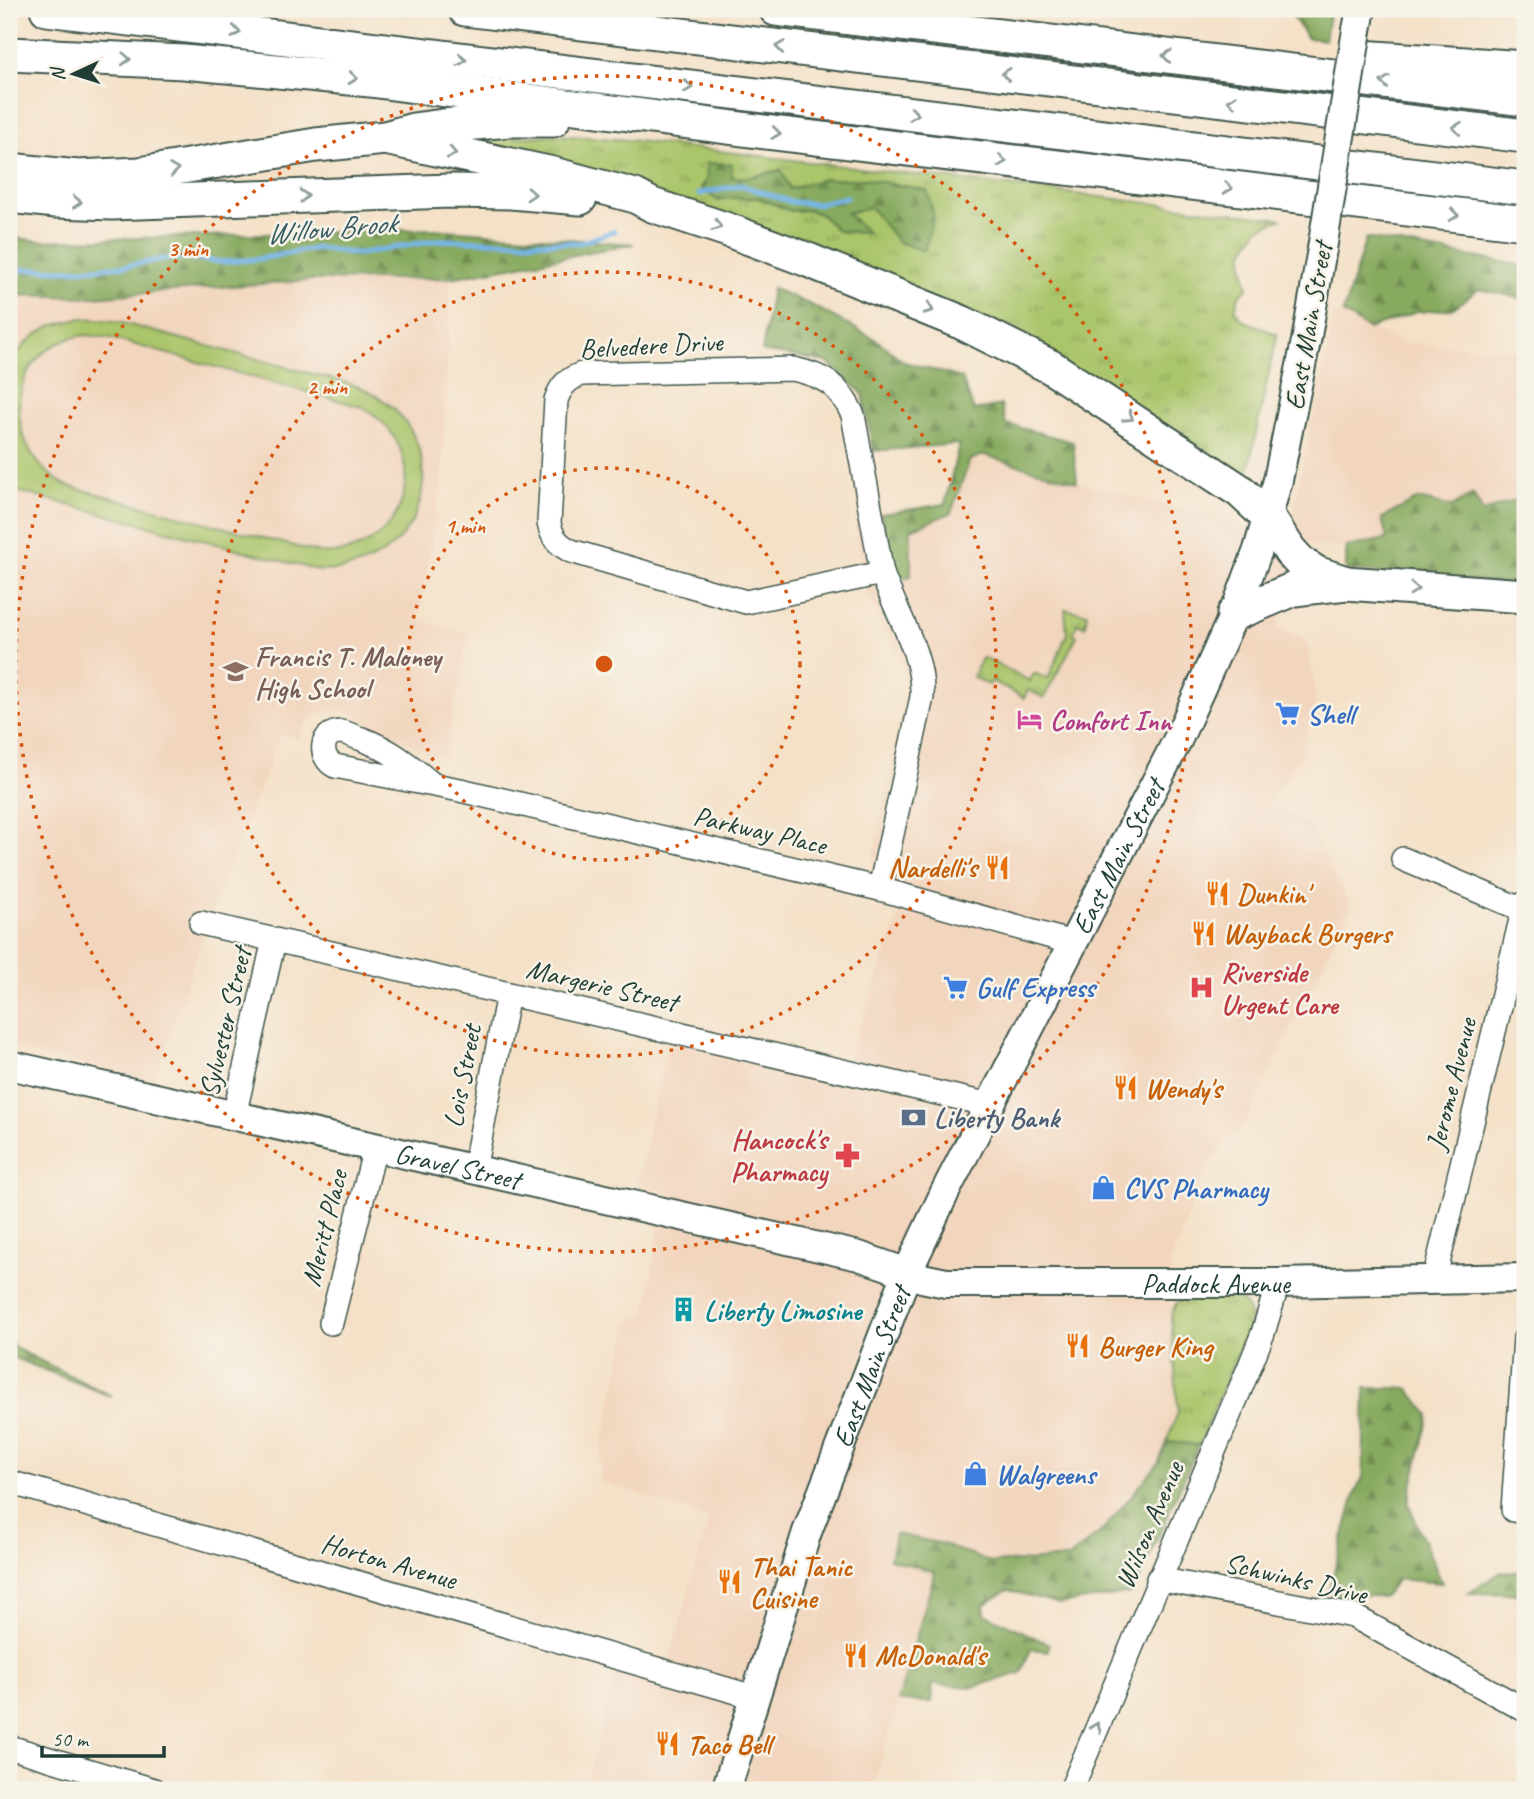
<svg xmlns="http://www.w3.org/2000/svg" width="1534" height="1799" font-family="Caveat,sans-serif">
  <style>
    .built { fill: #f2d5bd }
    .grass { fill: url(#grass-tufts); stroke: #648150; stroke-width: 2; fill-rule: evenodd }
    .forest { fill: url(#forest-firs); stroke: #53744a; stroke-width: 2 }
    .pitch { fill: #aac56b; stroke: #648150; stroke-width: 2; fill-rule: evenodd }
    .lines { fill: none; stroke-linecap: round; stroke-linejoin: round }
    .stream { stroke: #75b5e9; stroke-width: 5 }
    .minor-casing { stroke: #3f564a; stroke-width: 26 }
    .major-casing { stroke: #3f564a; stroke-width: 32 }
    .highway-casing { stroke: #3f564a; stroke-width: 37 }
    .minor { stroke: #fff; stroke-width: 23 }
    .major { stroke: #fff; stroke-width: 28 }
    .highway { stroke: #fff; stroke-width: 33 }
    .major-bridge-casing { stroke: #3f564a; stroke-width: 32; stroke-linecap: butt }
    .major-bridge { stroke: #fff; stroke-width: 28 }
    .oneway { stroke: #8f9e9a }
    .ring { fill: none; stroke: #d45610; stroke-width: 3.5; stroke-dasharray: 3.5 7 }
    .labels { text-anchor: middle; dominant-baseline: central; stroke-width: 5; stroke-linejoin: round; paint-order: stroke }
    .street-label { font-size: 28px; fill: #1f3d34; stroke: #f7f3e8 }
    .education-label { font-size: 28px; font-weight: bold; fill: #785e54; stroke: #f7f3e8; text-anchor: start }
    .shop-label { font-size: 28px; font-weight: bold; fill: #366cbe; stroke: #f7f3e8; text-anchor: start }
    .hotel-label { font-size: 28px; font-weight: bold; fill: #b23c85; stroke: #f7f3e8; text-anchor: start }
    .food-label { font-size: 28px; font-weight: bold; fill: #c56008; stroke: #f7f3e8; text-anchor: start }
    .health-label { font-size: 28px; font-weight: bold; fill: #be3a42; stroke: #f7f3e8; text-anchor: start }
    .service-label { font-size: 28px; font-weight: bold; fill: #4e5e75; stroke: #f7f3e8; text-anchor: start }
    .culture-label { font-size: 28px; font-weight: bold; fill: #0d838f; stroke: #f7f3e8; text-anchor: start }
    .water-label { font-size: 30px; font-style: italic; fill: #345b61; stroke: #f7f3e8 }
    .centre { fill: #d45610; stroke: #f7f3e8; stroke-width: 3.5 }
    .ring-label { font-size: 21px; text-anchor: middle; font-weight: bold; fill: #d45610; stroke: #f7f3e8; stroke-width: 5; stroke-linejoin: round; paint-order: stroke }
  </style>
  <defs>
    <pattern id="grass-tufts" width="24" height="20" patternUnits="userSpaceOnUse" patternTransform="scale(1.75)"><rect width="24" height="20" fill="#aac56b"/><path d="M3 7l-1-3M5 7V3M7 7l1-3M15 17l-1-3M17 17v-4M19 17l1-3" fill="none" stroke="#8aa159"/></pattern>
    <pattern id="forest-firs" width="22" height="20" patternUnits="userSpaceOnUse" patternTransform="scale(1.75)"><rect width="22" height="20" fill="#87aa5f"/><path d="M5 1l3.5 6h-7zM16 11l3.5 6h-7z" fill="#6e8c4f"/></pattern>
  </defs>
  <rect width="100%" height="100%" fill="#f7f3e8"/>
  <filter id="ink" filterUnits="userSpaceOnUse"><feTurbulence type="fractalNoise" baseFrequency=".0143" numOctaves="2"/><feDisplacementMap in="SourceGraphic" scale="14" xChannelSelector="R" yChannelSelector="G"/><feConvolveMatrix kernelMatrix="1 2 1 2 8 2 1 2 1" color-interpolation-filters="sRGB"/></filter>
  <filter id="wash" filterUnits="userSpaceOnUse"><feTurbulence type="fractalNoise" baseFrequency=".00686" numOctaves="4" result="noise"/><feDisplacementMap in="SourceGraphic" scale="28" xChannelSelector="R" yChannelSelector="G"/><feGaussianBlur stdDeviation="1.57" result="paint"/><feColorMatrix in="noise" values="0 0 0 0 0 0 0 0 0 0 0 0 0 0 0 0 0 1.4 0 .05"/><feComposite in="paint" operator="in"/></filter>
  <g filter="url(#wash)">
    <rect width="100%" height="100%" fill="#f4e1c8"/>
    <g class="built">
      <polygon points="451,278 442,484 418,620 469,634 444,760 362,721 350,713 339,710 326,711 314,716 305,725 299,739 280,735 201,942 154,1081 9,1047 9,295 93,297 311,280"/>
      <polygon points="1335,313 1343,313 1368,329 1405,343 1525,351 1525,497 1483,513 1418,499 1387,539 1346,547 1302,544 1277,627 1307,641 1316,701 1302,754 1268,804 1310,826 1351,906 1246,1121 1209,1161 1170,1263 1171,1316 1178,1412 1158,1464 1103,1529 1069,1558 992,1563 943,1544 873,1790 596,1790 598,1782 588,1777 616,1671 669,1662 709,1519 600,1481 600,1456 629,1323 646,1314 658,1232 637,1186 668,1039 845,1071 899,916 882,899 871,868 908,680 865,588 854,518 945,504 959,443 983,455 1077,482 1238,523 1283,558"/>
    </g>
    <g class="grass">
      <path d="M558 135 628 140 1282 219 1259 228 1244 251 1243 264 1248 287 1239 296 1235 310 1242 320 1277 334 1247 476 1092 381 469 140ZM706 163 731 177H751L781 170 789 190 824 179 933 217 898 242 870 207 847 213 867 233 838 231 822 215 809 210 791 211 759 198H728L702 188 707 178Z"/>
      <polygon points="1065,609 1087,613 1085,627 1078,623 1073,634 1077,636 1044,698 1028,690 1024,698 992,681 989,685 973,677 982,658 984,658 1030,681 1034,673 1048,679 1067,634"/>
      <path d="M1188 1296C1201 1296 1236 1294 1245 1304 1248 1308 1249 1316 1251 1321L1199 1445 1167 1442 1178 1412 1171 1316 1176 1303Z"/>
    </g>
    <g class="forest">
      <polygon points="1288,9 1330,9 1325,40 1307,38"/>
      <polygon points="706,163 732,164 732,177 751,177 781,170 790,189 824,179 867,179 927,190 934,217 924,251 898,242 870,207 847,213 868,233 838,231 822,215 809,210 791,211 759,198 728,198 718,201 701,188 707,178"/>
      <polygon points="433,229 634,244 451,278 311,280 93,297 9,295 9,237 40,241"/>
      <polygon points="1366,238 1525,266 1525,299 1479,289 1452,309 1417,312 1368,329 1343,313"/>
      <polygon points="772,288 813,306 877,340 904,362 962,378 974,411 1001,405 1006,424 1073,442 1077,482 984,455 970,460 951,513 911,529 911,576 898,580 890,568 881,514 945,504 959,444 873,451 863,394 827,362 762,351"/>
      <polygon points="1473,494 1483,512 1525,497 1525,585 1346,570 1346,547 1387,539 1382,518 1418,499 1452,507"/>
      <polygon points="9,1341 17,1349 111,1396 9,1356"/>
      <polygon points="1365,1388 1408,1388 1429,1415 1408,1503 1442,1583 1398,1579 1383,1597 1328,1593 1356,1491 1363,1478"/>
      <polygon points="1167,1442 1199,1445 1133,1593 1060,1604 1008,1590 984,1605 985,1614 1049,1644 1048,1651 1031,1649 1021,1673 973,1687 933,1684 931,1702 898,1701 935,1572 890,1559 895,1534 943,1544 992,1563 1069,1558 1104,1529 1158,1464"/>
      <polygon points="1501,1572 1525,1572 1525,1594 1469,1593"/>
    </g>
    <path class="pitch" d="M83 318 115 321 354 385C463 425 437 571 320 571L9 489V470L16 472 9 460V365L24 345 37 334 51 326ZM86 335 110 338 362 407C438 450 408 558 320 553L68 486C0 453 0 347 86 335Z"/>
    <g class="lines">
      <g class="stream">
        <polyline points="699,194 741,185 791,202 817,204 847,197"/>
        <polyline points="9,269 66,270 126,266 163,259 185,258 223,262 259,259 318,248 358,254 439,240 580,243 614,231"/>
      </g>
    </g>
  </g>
  <g filter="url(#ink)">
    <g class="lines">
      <defs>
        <g id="minor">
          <path d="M793 369C825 376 839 385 853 415L882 573 746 602 571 551C558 544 552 538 549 523L556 400C561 386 567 379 582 374Z"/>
          <path d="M431 783C408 764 391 750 362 739 355 737 348 733 341 732 319 732 319 758 335 766L460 790 880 889 1073 943"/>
          <polyline points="1403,859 1523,910"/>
          <path d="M880 889 922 697C924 654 896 613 882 573"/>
          <polyline points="201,923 990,1105"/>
          <polyline points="234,1116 274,940"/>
          <polyline points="474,1170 508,994"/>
          <polyline points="1434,1280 1525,903"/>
          <polyline points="331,1323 375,1148"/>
          <polyline points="9,1482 754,1697"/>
          <polyline points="1513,1510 1525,1338"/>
          <polyline points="1158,1579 1353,1616 1525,1710"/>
          <polyline points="9,1747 154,1790"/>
          <polyline points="1071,1790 1249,1368 1263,1333 1278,1283"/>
        </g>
        <g id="major">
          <polyline points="1357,30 1361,9"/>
          <path id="s1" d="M9 1065 859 1256 922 1278 946 1283H1278L1525 1278"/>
          <path id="s2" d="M726 1790 807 1532 907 1273 945 1192 1177 741 1234 614 1258 550 1278 480 1307 336 1322 249"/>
        </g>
        <g id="highway">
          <polyline points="47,9 1525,188"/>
          <polyline points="465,9 1525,136"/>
          <polyline points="776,9 1525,99"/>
          <polyline points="9,54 184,62 370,80 765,132 1525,223"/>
          <polyline points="1360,57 1525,68"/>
          <polyline points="385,138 553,174 635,196 652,205 728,230 808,260 963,323 1051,367 1240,491 1268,517 1290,551 1301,563 1316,573 1346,583"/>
          <polyline points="9,170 78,177 139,174 316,145 385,138 413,130 443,126 509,120 553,120"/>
          <polyline points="9,196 56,201 112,203 450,191 511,192 580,198"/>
          <polyline points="1234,614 1294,589 1346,583 1525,596"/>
        </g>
      </defs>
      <use href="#minor" class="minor-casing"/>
      <use href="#major" class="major-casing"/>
      <use href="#highway" class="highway-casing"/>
      <use href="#minor" class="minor"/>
      <use href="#major" class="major"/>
      <use href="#highway" class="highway"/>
      <defs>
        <polyline id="major-bridge" points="1322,249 1357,30"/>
      </defs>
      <use href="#major-bridge" class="major-bridge-casing"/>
      <use href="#major-bridge" class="major-bridge"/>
    </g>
    <defs><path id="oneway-chevron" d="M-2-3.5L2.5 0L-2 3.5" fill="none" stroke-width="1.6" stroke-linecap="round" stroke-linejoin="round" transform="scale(1.75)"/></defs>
    <g class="oneway">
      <use href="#oneway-chevron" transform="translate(236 32) rotate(7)"/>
      <use href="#oneway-chevron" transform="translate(780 47) rotate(-173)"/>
      <use href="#oneway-chevron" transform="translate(1167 56) rotate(-173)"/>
      <use href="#oneway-chevron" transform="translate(126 59) rotate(3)"/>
      <use href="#oneway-chevron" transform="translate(462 60) rotate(7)"/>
      <use href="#oneway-chevron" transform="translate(1006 74) rotate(-173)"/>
      <use href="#oneway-chevron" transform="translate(353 78) rotate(6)"/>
      <use href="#oneway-chevron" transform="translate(1385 82) rotate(-173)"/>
      <use href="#oneway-chevron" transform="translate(688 87) rotate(7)"/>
      <use href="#oneway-chevron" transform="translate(1232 101) rotate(-173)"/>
      <use href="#oneway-chevron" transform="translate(914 114) rotate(7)"/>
      <use href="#oneway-chevron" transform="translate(1457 128) rotate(-173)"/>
      <use href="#oneway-chevron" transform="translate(776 133) rotate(7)"/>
      <use href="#oneway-chevron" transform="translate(452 153) rotate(12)"/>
      <use href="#oneway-chevron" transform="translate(1002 161) rotate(7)"/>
      <use href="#oneway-chevron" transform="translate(174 170) rotate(-8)"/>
      <use href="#oneway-chevron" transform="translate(1228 188) rotate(7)"/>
      <use href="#oneway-chevron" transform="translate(531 194) rotate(4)"/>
      <use href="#oneway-chevron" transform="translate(304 196) rotate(-2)"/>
      <use href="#oneway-chevron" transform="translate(77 202) rotate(2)"/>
      <use href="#oneway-chevron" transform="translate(1454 215) rotate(7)"/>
      <use href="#oneway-chevron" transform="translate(717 226) rotate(19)"/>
      <use href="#oneway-chevron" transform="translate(929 309) rotate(22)"/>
      <use href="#oneway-chevron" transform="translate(1129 417) rotate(33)"/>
      <use href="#oneway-chevron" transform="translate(1414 589) rotate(4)"/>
      <use href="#oneway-chevron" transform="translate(1096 1727) rotate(-68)"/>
    </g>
  </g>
  <g class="ring">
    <circle cx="604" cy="664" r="196"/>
    <circle cx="604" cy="664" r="392"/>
    <circle cx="604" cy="664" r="588"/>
  </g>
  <defs>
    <symbol id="school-bare" viewBox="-9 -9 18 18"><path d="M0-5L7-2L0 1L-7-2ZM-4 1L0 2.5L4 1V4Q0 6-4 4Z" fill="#8d6e63" stroke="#f7f3e8" stroke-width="2.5" paint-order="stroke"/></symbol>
    <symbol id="supermarket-bare" viewBox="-9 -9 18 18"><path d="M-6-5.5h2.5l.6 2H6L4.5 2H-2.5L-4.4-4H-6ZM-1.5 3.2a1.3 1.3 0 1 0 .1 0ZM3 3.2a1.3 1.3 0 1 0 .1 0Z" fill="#3f7fe0" stroke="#f7f3e8" stroke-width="2.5" paint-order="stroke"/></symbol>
    <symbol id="hotel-bare" viewBox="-9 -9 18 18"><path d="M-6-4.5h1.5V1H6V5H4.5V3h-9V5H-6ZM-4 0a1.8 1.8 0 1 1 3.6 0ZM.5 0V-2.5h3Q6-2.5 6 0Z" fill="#d1479c" stroke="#f7f3e8" stroke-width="2.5" paint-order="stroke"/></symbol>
    <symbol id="restaurant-bare" viewBox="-9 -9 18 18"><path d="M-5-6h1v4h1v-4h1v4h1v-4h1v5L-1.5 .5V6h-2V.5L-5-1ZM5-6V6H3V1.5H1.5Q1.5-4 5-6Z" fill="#e8710a" stroke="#f7f3e8" stroke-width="2.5" paint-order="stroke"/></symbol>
    <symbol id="hospital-bare" viewBox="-9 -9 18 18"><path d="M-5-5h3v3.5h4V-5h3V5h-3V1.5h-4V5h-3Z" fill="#e0444e" stroke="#f7f3e8" stroke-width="2.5" paint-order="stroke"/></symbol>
    <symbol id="bank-bare" viewBox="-9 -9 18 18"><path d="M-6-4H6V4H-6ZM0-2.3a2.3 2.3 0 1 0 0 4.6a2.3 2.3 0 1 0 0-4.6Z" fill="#5c6f8a" stroke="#f7f3e8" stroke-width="2.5" paint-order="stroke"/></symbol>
    <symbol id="pharmacy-bare" viewBox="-9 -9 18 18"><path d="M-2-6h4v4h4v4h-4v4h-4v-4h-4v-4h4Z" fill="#e0444e" stroke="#f7f3e8" stroke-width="2.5" paint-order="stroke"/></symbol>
    <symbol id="shop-bare" viewBox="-9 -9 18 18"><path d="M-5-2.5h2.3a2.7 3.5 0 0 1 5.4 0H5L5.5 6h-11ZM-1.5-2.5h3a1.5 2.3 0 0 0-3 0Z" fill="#3f7fe0" stroke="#f7f3e8" stroke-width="2.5" paint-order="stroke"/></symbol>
    <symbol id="building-bare" viewBox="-9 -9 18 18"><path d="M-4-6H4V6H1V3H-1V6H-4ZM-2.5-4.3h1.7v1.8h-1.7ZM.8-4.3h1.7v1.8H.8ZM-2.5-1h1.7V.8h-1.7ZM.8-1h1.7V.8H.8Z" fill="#0f9aa8" stroke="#f7f3e8" stroke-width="2.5" paint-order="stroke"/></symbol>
  </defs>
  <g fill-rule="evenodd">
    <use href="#school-bare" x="218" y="654" width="35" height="35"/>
    <use href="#supermarket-bare" x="1270" y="696" width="35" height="35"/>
    <use href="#hotel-bare" x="1012" y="702" width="35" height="35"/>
    <use href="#restaurant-bare" x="980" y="850" width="35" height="35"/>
    <use href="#restaurant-bare" x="1200" y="876" width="35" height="35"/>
    <use href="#restaurant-bare" x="1186" y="916" width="35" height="35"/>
    <use href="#supermarket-bare" x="938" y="970" width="35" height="35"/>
    <use href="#hospital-bare" x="1184" y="970" width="35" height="35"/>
    <use href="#restaurant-bare" x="1108" y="1070" width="35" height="35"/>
    <use href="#bank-bare" x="896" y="1100" width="35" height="35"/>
    <use href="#pharmacy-bare" x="830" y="1138" width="35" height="35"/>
    <use href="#shop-bare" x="1086" y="1170" width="35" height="35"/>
    <use href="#building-bare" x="666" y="1292" width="35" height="35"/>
    <use href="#restaurant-bare" x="1060" y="1328" width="35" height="35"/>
    <use href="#shop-bare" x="958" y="1456" width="35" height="35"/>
    <use href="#restaurant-bare" x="712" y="1564" width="35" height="35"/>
    <use href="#restaurant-bare" x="838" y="1638" width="35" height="35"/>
    <use href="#restaurant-bare" x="650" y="1726" width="35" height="35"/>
  </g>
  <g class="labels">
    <g class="street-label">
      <text transform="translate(1308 326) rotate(-80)">East Main Street</text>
      <text transform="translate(651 345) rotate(-3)">Belvedere Drive</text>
      <text transform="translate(760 830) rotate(13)">Parkway Place</text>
      <text stroke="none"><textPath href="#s2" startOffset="1015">East Main Street</textPath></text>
      <text transform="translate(602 985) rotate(13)">Margerie Street</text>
      <text transform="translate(225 1022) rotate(-77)">Sylvester Street</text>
      <text transform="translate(462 1076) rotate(-79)">Lois Street</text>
      <text transform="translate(1451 1084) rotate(-76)">Jerome Avenue</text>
      <text stroke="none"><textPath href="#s1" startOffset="460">Gravel Street</textPath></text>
      <text transform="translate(324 1228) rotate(-76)">Meritt Place</text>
      <text stroke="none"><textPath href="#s1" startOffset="1232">Paddock Avenue</textPath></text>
      <text stroke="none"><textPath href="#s2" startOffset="448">East Main Street</textPath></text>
      <text transform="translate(1149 1525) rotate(-67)">Wilson Avenue</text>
      <text transform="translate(389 1561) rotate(16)">Horton Avenue</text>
      <text transform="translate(1296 1578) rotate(13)">Schwinks Drive</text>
    </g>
    <g class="education-label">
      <text x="255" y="656">Francis T. Maloney<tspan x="255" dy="32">High School</tspan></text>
    </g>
    <g class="shop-label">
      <text x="1307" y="714">Shell</text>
      <text x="976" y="987">Gulf Express</text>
      <text x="1124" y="1188">CVS Pharmacy</text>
      <text x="996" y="1474">Walgreens</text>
    </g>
    <g class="hotel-label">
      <text x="1050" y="720">Comfort Inn</text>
    </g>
    <g class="food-label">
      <text x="977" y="867" text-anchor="end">Nardelli's</text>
      <text x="1237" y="893">Dunkin'</text>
      <text x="1223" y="933">Wayback Burgers</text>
      <text x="1145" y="1088">Wendy's</text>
      <text x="1098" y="1346">Burger King</text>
      <text x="750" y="1566">Thai Tanic<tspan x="750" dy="32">Cuisine</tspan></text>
      <text x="875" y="1655">McDonald's</text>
      <text x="687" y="1744">Taco Bell</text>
    </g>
    <g class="health-label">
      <text x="1221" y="972">Riverside<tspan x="1221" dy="32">Urgent Care</tspan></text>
      <text x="827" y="1139" text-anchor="end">Hancock's<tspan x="827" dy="32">Pharmacy</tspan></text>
    </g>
    <g class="service-label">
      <text x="934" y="1117">Liberty Bank</text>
    </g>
    <g class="culture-label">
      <text x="704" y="1310">Liberty Limosine</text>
    </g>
    <g class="water-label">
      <text transform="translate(331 228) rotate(-5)">Willow Brook</text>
    </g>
  </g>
  <circle cx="604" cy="664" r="10" class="centre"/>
  <g class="ring-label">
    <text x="188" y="256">3 min</text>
    <text x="327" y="394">2 min</text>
    <text x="465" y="533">1 min</text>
  </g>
  <rect width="1534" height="1799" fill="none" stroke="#f7f3e8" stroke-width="35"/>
  <g transform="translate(74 74) rotate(266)" stroke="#f7f3e8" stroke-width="5" paint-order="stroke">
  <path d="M0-5L12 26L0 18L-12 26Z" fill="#1f3d34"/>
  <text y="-10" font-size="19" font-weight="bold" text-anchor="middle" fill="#1f3d34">N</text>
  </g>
  <path d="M42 1746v10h122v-10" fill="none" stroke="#1f3d34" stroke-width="3.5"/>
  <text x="52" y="1746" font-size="21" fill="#1f3d34" stroke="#f7f3e8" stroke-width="5" paint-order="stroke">50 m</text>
</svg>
